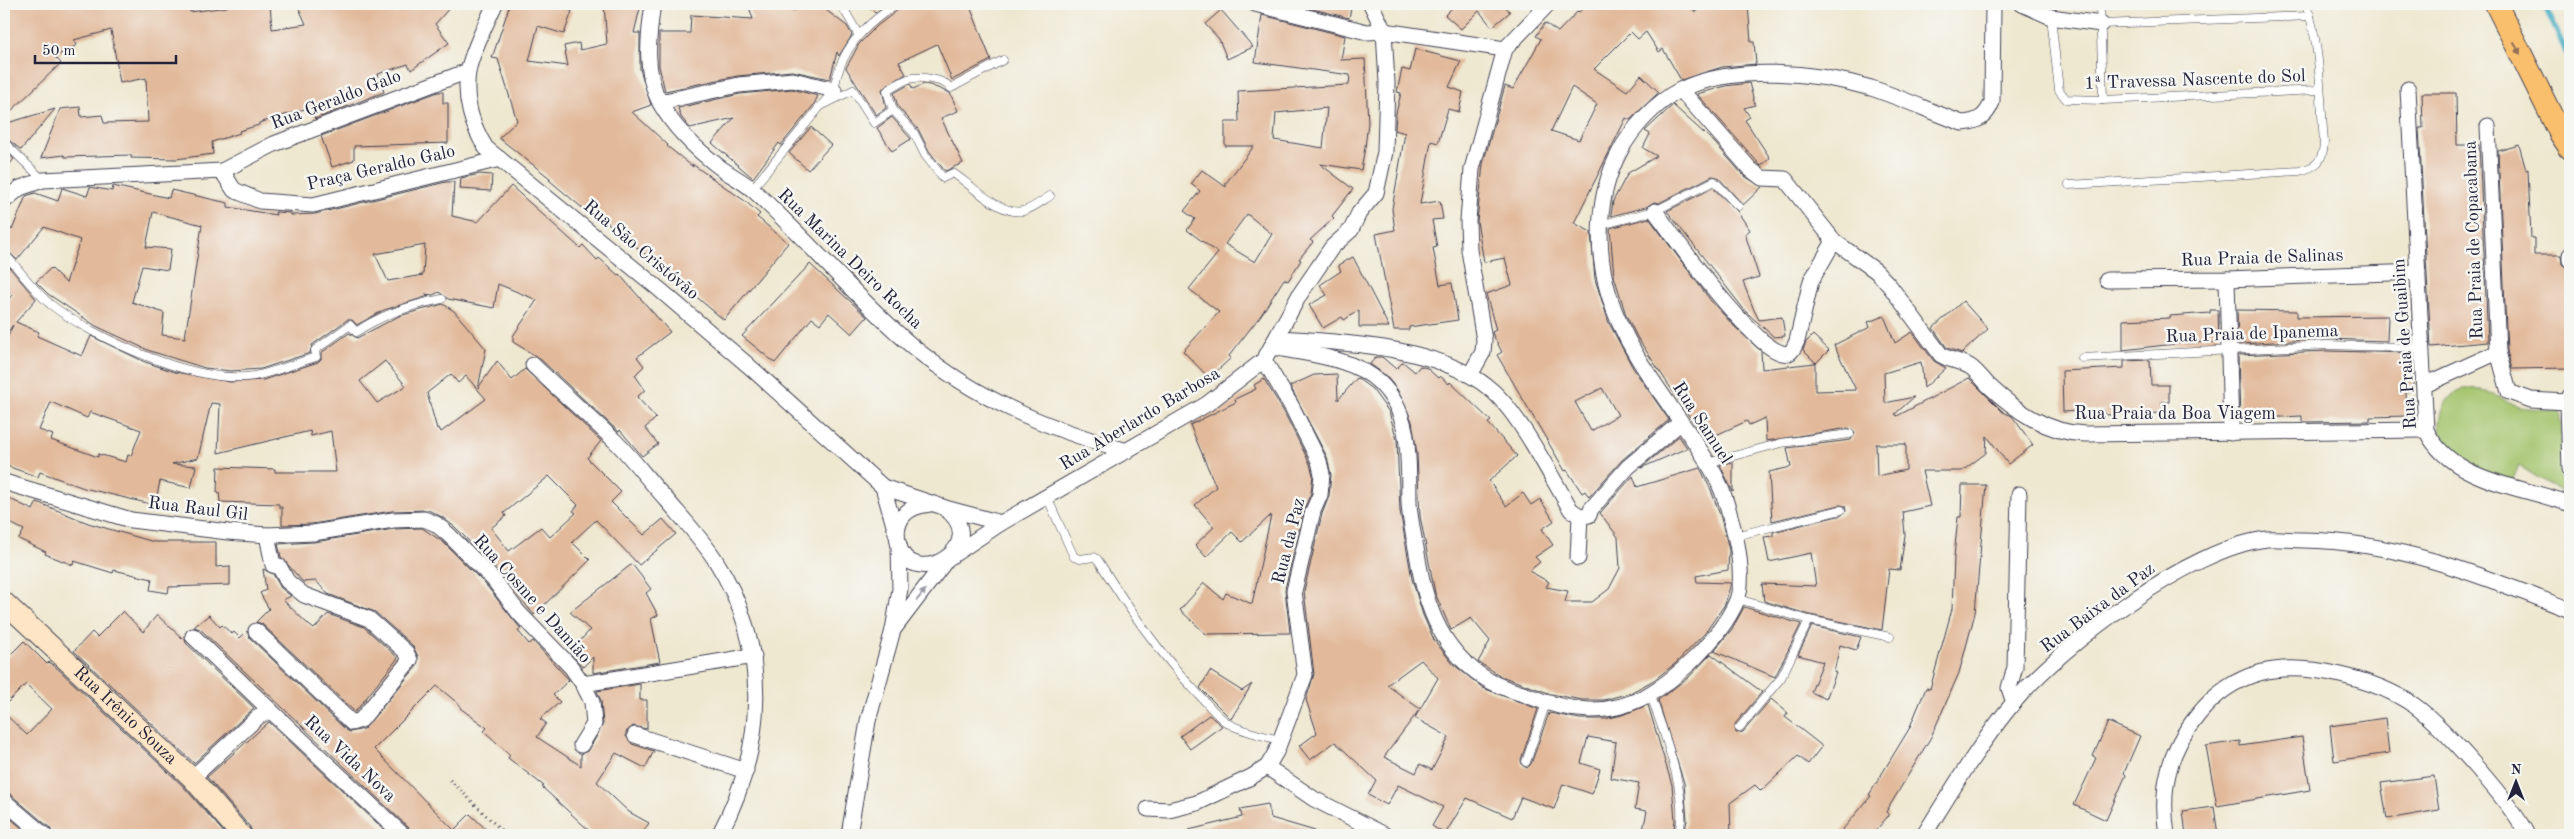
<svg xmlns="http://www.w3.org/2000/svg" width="2574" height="839" font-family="'Old Standard TT',serif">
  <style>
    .green { fill: #a5c56e; stroke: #647454 }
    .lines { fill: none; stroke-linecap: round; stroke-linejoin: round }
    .stream { stroke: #46aec5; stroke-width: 5.5 }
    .building { fill: #e2ba9b; fill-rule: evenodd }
    .lane-casing { stroke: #414052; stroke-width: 9 }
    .street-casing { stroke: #414052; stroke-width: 17 }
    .secondary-casing { stroke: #414052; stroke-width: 22 }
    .primary-casing { stroke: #414052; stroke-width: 24 }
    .path { stroke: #414052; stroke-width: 3; stroke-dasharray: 1 4; stroke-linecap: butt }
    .lane { stroke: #fff; stroke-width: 8 }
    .street { stroke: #fff; stroke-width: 15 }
    .secondary { stroke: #fde5c5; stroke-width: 20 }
    .primary { stroke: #f9bf6d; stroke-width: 22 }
    .oneway { fill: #8e7054 }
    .oneway2 { fill: #9c9ca7 }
    .labels { text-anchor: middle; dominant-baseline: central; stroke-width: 5; stroke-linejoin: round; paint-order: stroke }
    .street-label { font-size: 18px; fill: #22223b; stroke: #f6f6f2 }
  </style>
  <rect width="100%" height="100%" fill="#f6f6f2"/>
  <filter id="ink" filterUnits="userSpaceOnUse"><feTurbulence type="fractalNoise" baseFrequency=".02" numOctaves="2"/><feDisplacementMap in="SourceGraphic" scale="10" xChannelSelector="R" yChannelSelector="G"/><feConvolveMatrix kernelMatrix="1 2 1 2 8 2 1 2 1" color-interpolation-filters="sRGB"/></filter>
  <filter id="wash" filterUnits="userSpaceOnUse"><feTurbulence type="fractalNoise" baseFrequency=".0096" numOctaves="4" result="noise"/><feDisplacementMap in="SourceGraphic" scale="20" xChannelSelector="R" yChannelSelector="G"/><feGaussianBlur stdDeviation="1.12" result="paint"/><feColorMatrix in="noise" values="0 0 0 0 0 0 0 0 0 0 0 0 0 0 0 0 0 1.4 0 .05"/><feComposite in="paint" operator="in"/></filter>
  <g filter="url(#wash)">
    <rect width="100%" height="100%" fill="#efe8d1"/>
    <path class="green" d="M2482 389 2519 407 2559 411 2561 416V492L2519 466 2512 481C2490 473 2464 466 2447 448 2433 432 2440 395 2463 389 2468 388 2476 389 2482 389Z"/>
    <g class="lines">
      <polyline class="stream" points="2544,4 2570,60"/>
    </g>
    <g id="blocks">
      <g class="building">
        <polygon points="4,4 187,4 190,12 227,7 226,4 270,4 272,29 306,24 297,4 453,4 435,24 449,43 411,70 408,64 378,74 384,92 315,119 311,107 259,123 259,125 239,131 240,133 212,142 213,154 176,159 131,158 131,155 65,157 64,155 41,158 60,109 80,107 81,117 102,115 104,123 148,122 146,78 120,83 111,30 74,40 77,45 55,57 61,63 4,118"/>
        <polygon points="510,4 567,4 565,9 572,11 564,34 538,26 529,61 568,66 564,46 579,43 580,50 607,44 604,4 641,4 634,33 640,33 640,69 651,105 632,112 668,145 667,146 693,167 692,164 745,201 760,214 757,217 788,243 724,320 602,218 599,222 549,180 551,179 499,138 517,121 498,59 492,58"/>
        <polygon points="748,4 766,4 768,10 796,10 796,4 818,4 847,26 852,35 839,56 837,52 830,79 792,71 737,76 665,91 659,66 659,33 690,33 691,15 753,19"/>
        <polygon points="866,4 887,4 875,13"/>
        <polygon points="902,4 969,4 991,60 952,80 937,44 899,62 906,74 882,89 886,108 876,115 846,68 859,44 877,26 899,9"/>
        <polygon points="1293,4 1352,4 1349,18"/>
        <polygon points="1456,4 1503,4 1510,12 1492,27 1479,11 1461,29 1445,15"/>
        <path d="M1589 4H1629L1635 10 1644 4H1690L1695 12 1707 4H1748L1751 42H1754L1756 64 1722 67 1681 80 1663 49 1659 52 1646 32 1638 39 1631 32 1594 69 1627 91 1641 75 1659 92 1630 120 1626 118 1574 223 1591 232 1595 279 1609 323 1633 368 1669 420 1622 460 1589 497 1585 491 1582 493 1567 470 1565 471 1497 355 1502 352 1493 335 1492 332 1496 330 1486 294 1512 285 1505 258 1484 262 1477 221 1483 164 1505 86 1513 89 1541 39 1536 36 1545 23 1558 32 1578 11 1579 12ZM1572 87 1597 104 1579 140 1551 131ZM1602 388 1618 415 1591 431 1575 402Z"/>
        <polygon points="1221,10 1253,47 1227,59 1219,39 1205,24"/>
        <path d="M1262 15 1345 36 1341 60 1365 59 1368 123 1365 147 1361 170 1320 164 1353 189 1332 216 1334 218 1310 240 1313 242 1299 259 1301 260 1288 281 1284 279 1261 315 1229 356 1231 358 1209 378 1183 351 1219 312 1189 289 1218 253 1187 230 1195 219 1184 211 1200 191 1191 184 1202 170 1226 187V183L1254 146H1225V122H1239L1238 91 1349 85 1350 75 1255 62ZM1327 108 1323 148 1274 140 1276 113ZM1247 214 1272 234 1255 262 1225 244Z"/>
        <polygon points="1415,49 1461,61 1449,87 1463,92 1459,112 1448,109 1438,143 1431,141 1420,204 1440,201 1443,219 1432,220 1437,247 1433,248 1440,285 1452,283 1458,320 1409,327 1409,330 1394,330 1376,234 1395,230 1392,209 1405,133 1395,130 1396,113 1401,93 1397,92 1402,69 1410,71"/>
        <polygon points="1749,83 1755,105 1744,108 1750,117 1745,120 1770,158 1761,166 1697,94 1726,86"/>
        <polygon points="910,84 913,89 924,84 930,85 950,93 958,111 941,118 963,163 945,171 929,151 918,129 898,107 894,93"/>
        <polygon points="792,89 818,96 813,106 781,145 779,143 753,178 712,143 734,118 690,128 681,117 678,108 740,94"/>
        <polygon points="438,92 443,92 443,103 448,103 448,143 354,146 354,160 332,167 321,136"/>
        <polygon points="2422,93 2456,93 2457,145 2479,145 2488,342 2431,347 2419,128 2423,128"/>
        <polygon points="1673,105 1715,143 1743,175 1762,187 1743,205 1718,177 1712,176 1659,203 1654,202 1646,207 1611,216 1613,201 1628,173 1657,156 1643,148 1650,134 1645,131"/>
        <polygon points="55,109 21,150 4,136 4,124"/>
        <polygon points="892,117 911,139 892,151 877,128"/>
        <polygon points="811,127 831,145 808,170 789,153"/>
        <polygon points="2519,145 2526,170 2528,169 2531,238 2534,238 2534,255 2561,255 2562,264 2568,269 2567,274 2570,274 2570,368 2512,369 2507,351 2498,151"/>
        <polygon points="4,150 14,159 4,171"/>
        <polygon points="480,174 492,175 491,191 460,189 461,178"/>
        <path d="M446 182H454L452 216 478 222 511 186 580 248 583 245 597 260 599 258 618 275 619 274 670 332 637 357 644 366 635 375 645 390 637 397 656 418 645 428 658 444 642 456 620 430 619 432 539 358 513 342V336L537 300 498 284 494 308 448 299 439 292 433 295 425 294 429 296 384 310 357 325 352 320H347L312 345 310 353 261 369 231 371 205 368 150 351 96 326 48 294 36 282 51 268 66 283 80 240 44 227 17 260 4 247V219L12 230 26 196 35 193 58 201 62 188 87 196 90 187 112 191 113 186 169 198 171 190 228 203V207L276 215 275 212 291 213V215L315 214ZM153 212 202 225 185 338 162 335 164 313 132 302 142 266 168 270 171 249 146 247ZM425 245 423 275 388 281 375 254Z"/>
        <polygon points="1713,188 1737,211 1750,230 1745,234 1759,277 1743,282 1754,310 1759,320 1782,317 1785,336 1774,337 1746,312 1667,211"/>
        <path d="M1649 218 1711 301 1733 325 1761 351 1762 369 1815 363V391L1856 390 1834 345 1870 327 1868 322 1884 316 1895 343 1912 332 1934 361 1946 368 1924 388 1921 362 1884 373 1885 403 1914 397 1895 414 1897 416 1969 378 2003 412 2012 416 2033 445 2008 464 1987 436 1986 453 1962 471H1922L1930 506 1903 512 1905 535 1900 570 1889 569 1882 630 1810 615 1764 601 1762 584 1816 586 1811 553 1769 562 1764 537 1773 536V532L1842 515 1846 511 1845 506 1840 505 1772 521 1769 472 1791 467 1787 448 1851 440 1855 433 1849 428 1766 441 1765 418 1749 425 1747 421 1705 440 1637 337 1626 315 1614 276 1610 228ZM1876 444H1906V470L1877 476Z"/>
        <polygon points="1353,257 1389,327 1359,327 1359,310 1344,320 1342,317 1323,328 1309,305 1327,295 1320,285 1341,271 1338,265"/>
        <path d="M4 261 36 299 16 322 39 332 37 336 82 356 91 336 145 362 175 372 230 382 263 380 318 362 321 359V353L349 333 357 338 399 316 443 304 454 311 486 349 478 388 497 361 512 380 525 369 601 441 587 458 621 492 611 502 644 535 663 519 676 534 639 565 596 520 572 542 590 560 534 615 500 572 456 528 442 517 428 510 392 511 312 524 282 525V507H279V504L220 502 219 492H217L218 467 275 469V472H336L331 431 311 436 310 431 218 453 220 404 211 403 198 458 172 464 196 466 191 488 160 481 155 505 84 488 40 472 38 477 4 465V345L13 325 4 336V305L12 295 4 287ZM385 361 406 386 377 403 360 381ZM451 374 458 383 466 376 486 399 441 432 439 428 437 429 427 393ZM51 402 87 418 90 412 141 430 131 456 128 455 126 462 98 454V457L51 440 53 435 39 430ZM549 476 578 505 573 511 576 513 550 537 541 527 509 551 491 528 506 516 504 513Z"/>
        <polygon points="810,264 867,317 852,334 829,313 820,324 812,318 775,363 742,336"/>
        <polygon points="1963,301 1988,329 1962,353 1947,348 1933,328"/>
        <polygon points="2210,310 2218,310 2219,342 2183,343 2123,350 2123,320 2170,318 2170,316 2210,313"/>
        <polygon points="2237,310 2297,311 2297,317 2388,316 2387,341 2327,339 2238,344"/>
        <polygon points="1813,335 1829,350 1816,363 1803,350 1806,342"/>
        <polygon points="2327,351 2413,353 2413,391 2406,392 2407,416 2370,417 2370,421 2302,422 2302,416 2240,419 2238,355"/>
        <polygon points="1376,357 1382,357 1396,369 1403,362 1415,372 1420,366 1427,368 1438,378 1440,376 1449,384 1450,382 1491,421 1488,423 1517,456 1489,481 1506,506 1523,493 1531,505 1540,499 1554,521 1542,529 1553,545 1535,557 1540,562 1529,571 1549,582 1546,587 1568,591 1565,602 1592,602 1609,589 1620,568 1618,537 1600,513 1633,476 1637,487 1700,468 1711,490 1721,518 1729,550 1728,570 1696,576 1697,582 1731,583 1725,604 1705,633 1676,663 1654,680 1630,693 1604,700 1582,700 1551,694 1501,676 1478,662 1490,641 1471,618 1451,630 1435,593 1420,516 1417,454 1412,421 1397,389 1385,375 1370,364"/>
        <polygon points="2150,360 2151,385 2169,385 2169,402 2162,402 2163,413 2104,415 2104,410 2063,412 2062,371 2124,368 2124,361"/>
        <path d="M1337 374 1338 400 1357 378 1372 389 1389 412 1397 440 1400 511 1412 579 1423 615 1434 640 1453 664 1483 688 1538 709 1521 760 1522 765 1527 768 1531 764 1549 713 1580 719H1605L1622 715 1648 705 1672 785 1675 820 1673 835H1642L1647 811 1635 809 1639 783 1611 778 1616 742 1588 737 1581 763 1600 769 1592 794 1563 784 1554 809 1521 797 1512 818 1467 798 1445 834 1432 826 1443 807 1398 785 1387 805 1368 795 1376 780 1335 742 1310 760 1299 746 1317 733 1306 700 1314 674 1304 591 1322 514 1329 496 1331 475 1327 457 1290 386 1314 375ZM1421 660 1438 678 1420 709 1387 685ZM1419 710 1415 718 1449 737 1432 770 1420 764 1416 773 1384 757Z"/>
        <polygon points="1264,379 1284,412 1310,464 1313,475 1311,493 1304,509 1285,589 1290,633 1206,634 1180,610 1204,583 1223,599 1226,593 1252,604 1271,515 1242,542 1232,532 1206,557 1195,545 1214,527 1195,505 1216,487 1190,425 1236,402 1235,399 1256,389 1254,385"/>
        <polygon points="1679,436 1687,448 1641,468"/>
        <polygon points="1733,462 1733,492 1720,465"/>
        <polygon points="1962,485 1986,485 1975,613 1959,673 1931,737 1886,812 1889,815 1872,835 1838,835 1871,796 1869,795 1909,729 1926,688 1930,689 1952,609 1954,557 1958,517 1961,517"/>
        <polygon points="4,496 33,510 37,502 88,523 154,542 216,542 216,567 230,566 230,585 169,587 168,593 150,590 152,579 114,570 113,573 74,561 73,565 45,554 46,552 19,539 24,530 4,520"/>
        <polygon points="422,528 443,542 486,585 521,629 518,631 529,644 533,641 569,680 553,695 560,702 540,719 546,723 537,737 581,766 581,754 589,750 603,724 601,701 597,691 640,684 640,700 647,700 647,729 633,726 626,732 626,736 632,744 654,751 645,768 616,753 597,782 629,812 649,823 641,835 594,835 542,787 544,786 508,758 510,755 484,731 487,728 460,708 461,706 437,686 374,749 454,830 470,814 492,835 412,835 409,828 200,629 194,627 209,615 220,627 222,625 232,634 234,632 240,638 247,631 250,638 346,730 350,732 364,729 417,666 418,656 412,645 375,612 328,594 316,581 303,582 281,557 278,544 314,542 394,529"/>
        <polygon points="632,564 651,589 646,593 658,615 651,619 660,662 593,673 593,657 583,667 570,652 590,630 570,612"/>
        <polygon points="263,569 273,574 281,588 291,596 283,600 310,626 314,629 328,614 364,627 398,658 355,712 262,624 256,622 269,609 260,593 266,590"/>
        <polygon points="1744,607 1801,624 1775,677 1714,651 1732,629"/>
        <polygon points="123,611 143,632 157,615 182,638 184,636 186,643 254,708 194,763 74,651 92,632 97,637"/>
        <polygon points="1812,626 1861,637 1856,650 1840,645 1834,672 1836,673 1826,699 1811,692 1823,662 1798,655"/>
        <polygon points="24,641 47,664 49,662 58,669 183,786 226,835 53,835 50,828 10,794 4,792 4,713 27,735 52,709 26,684 4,706 4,661"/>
        <polygon points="1711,654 1762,692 1735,724 1736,733 1743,732 1771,699 1788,713 1785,717 1822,746 1808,764 1798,756 1761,791 1755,785 1730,803 1731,835 1684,835 1687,820 1684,783 1658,700 1689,677"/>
        <polygon points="1210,671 1242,691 1252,684 1231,719 1200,688"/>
        <polygon points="1209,715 1222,726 1190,749 1180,736"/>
        <polygon points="2385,718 2389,753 2334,761 2330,726"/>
        <polygon points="269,722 390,835 253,835 250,827 207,777"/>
        <polygon points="2108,722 2140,736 2124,773 2126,775 2106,820 2074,805 2096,758 2093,756"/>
        <polygon points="2302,737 2310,790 2217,806 2206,746 2240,741 2240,746"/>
        <polygon points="2434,776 2439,810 2387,819 2381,783"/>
        <polygon points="1268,804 1271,818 1315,831 1314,835 1190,835 1189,830 1242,817 1240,809"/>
        <polygon points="2214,807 2218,835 2186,835 2183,811"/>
        <polygon points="4,813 30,835 4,835"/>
      </g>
    </g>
  </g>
  <g filter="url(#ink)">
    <use href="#blocks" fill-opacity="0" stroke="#414052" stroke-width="1"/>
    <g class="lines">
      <defs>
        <g id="lane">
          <polyline points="841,4 858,34"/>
          <polyline points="2100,4 2103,100"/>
          <polyline points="2051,17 2059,90 2066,99 2103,100 2319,90"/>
          <polyline points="2101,24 2310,16"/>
          <path d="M819 107 853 90 874 123 893 110 887 91C893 87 901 82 908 79 921 76 943 79 951 88L1003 60"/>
          <path d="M893 110 914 133 925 155 943 178 953 173C970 184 1001 216 1023 211 1032 209 1042 201 1050 196"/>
          <polyline points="4,142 43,180"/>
          <path d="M2069 185 2299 171C2317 167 2323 161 2324 142 2320 99 2321 44 2306 4"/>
          <path d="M752 189 834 90C840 49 863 27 896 4"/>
          <polyline points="1600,225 1655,211 1714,181 1738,206"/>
          <path d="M4 253C19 269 33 290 50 304 95 339 197 385 254 376 275 372 296 363 316 357L315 350 350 325 356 332C382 314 411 305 442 299"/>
          <polyline points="2082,358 2327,345 2424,348"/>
          <polyline points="1708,463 1781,443 1850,434"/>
          <path d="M1047 497 1074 557 1080 559 1094 557 1098 560C1128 608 1159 653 1199 695 1208 704 1217 717 1229 724 1245 732 1263 736 1280 740"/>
          <polyline points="1735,536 1841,510"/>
          <polyline points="1738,599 1809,620 1890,637"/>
          <path d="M1650 693C1662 728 1691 800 1678 835"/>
          <polyline points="1739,728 1781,678 1809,620"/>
          <polyline points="1526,762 1546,703"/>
        </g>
        <g id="street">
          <path d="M495 4C487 22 471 53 468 72 464 99 472 126 486 148L659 289 749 366 883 487 943 507C997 544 909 596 898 542 896 533 898 523 903 516 910 507 920 505 930 504"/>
          <path d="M653 4C648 37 644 73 660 103 675 130 698 151 722 169 732 176 744 182 753 190 808 240 856 298 912 346 977 400 1047 428 1127 451"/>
          <polyline points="1255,4 1367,32 1384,31 1505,49"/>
          <polyline points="2022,4 2051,17 2101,24"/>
          <path d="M2408 89 2426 430C2451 482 2521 486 2570 504"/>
          <path d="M1681 90 1750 169 1762 178 1785 179 1834 241 1876 271 1889 285 1941 355C1953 362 1963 361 1972 368 1978 373 1983 379 1988 385 2015 410 2047 433 2085 434L2426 430"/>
          <polyline points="660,102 739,85 793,80 834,90"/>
          <polyline points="2488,126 2498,352"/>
          <polyline points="222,171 234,190 260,201 313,205 500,159"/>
          <polyline points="4,201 20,188 43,180 222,171 274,144 468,71"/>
          <path d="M1655 211C1672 234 1762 363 1789 353 1793 351 1795 345 1797 341L1811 281 1834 241"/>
          <polyline points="2570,255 2570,260"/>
          <polyline points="2227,279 2231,433"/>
          <polyline points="2107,280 2227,279 2418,272"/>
          <path d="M1277 338C1341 342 1437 346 1489 388 1519 412 1550 475 1571 510L1580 516 1578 558"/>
          <path d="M1272 347C1306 354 1353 357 1379 382 1413 414 1408 461 1409 503 1410 522 1415 541 1418 559 1426 609 1443 653 1488 680 1499 687 1514 691 1526 695 1545 703 1568 709 1589 710 1632 711 1664 688 1694 659 1710 643 1728 622 1737 600 1743 584 1740 561 1737 544 1731 519 1725 491 1711 468 1677 409 1629 361 1609 295 1595 249 1597 195 1619 153 1632 128 1655 103 1680 90 1733 64 1816 72 1871 88 1902 98 1932 112 1962 123 1978 122 1986 117 1992 102L1993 4"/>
          <path d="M533 365C560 391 589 416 616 442 634 460 649 481 666 499 683 519 702 539 716 561 771 648 766 747 719 835"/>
          <polyline points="1470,375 1483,352 1484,340 1469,250 1468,221 1472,169 1505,49 1548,4"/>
          <polyline points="2425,385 2498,352 2509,392 2531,400 2568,402"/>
          <polyline points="2570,396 2568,402 2570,469"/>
          <polyline points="4,482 131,520 228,532 267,535 313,533 393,520 424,519 436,524 449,535 493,579 519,613 571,667 583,684 592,702 594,724 581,745"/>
          <polyline points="883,487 897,536"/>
          <polyline points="945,508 1001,523"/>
          <polyline points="1580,516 1589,515 1591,509 1628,467 1680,423"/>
          <polyline points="893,630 947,559 1001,523 1207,404 1264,360 1300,294 1332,247 1351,230 1359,213 1376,193 1385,152 1387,83 1384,31 1371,4"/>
          <polyline points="256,631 352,723 361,720 410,660 406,652 369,619 304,595 287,581 279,566 273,565 267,535"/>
          <polyline points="193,636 271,711"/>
          <polyline points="583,684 754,656"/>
          <polyline points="2014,703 2009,688 2015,667 2019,494"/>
          <polyline points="635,735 746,771"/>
          <polyline points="1267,767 1314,799 1385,835"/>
          <polyline points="192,778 259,716 271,711 403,835"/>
          <polyline points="4,801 44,835"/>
          <polyline points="1148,809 1169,810 1197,803 1251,777 1267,767 1276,752 1305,675 1294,591 1313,511 1320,495 1322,474 1319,461 1292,407 1264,360"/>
          <polyline points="849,835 868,721 893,630 900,589 899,545"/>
          <path d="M1924 835C1952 790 1980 743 2014 702 2063 644 2191 547 2267 539 2279 538 2291 540 2303 540 2397 541 2483 576 2570 610"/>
          <path d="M2167 835C2160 789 2168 751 2198 715 2214 695 2234 680 2259 673 2304 660 2378 680 2415 706 2444 727 2512 804 2527 835"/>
        </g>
        <g id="secondary">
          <path id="s1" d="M4 602 192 778 241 835"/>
        </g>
        <polyline id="primary" points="2496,4 2560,133 2570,148"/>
      </defs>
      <use href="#lane" class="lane-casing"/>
      <use href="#street" class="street-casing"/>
      <use href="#secondary" class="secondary-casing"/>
      <use href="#primary" class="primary-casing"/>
      <polyline class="path" points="450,780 506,835"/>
      <use href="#lane" class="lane"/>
      <use href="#street" class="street"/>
      <use href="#secondary" class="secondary"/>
      <use href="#primary" class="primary"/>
    </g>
    <defs><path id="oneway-solid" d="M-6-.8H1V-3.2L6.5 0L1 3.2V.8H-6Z" transform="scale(1.25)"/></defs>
    <use class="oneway" href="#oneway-solid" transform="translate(2517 48) rotate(63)"/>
    <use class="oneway2" href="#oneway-solid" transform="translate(921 595) rotate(-51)"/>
  </g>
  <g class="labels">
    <g class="street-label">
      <text transform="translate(2195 80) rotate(-2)">1ª Travessa Nascente do Sol</text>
      <text transform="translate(336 100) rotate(-21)">Rua Geraldo Galo</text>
      <text transform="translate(381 168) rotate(-13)">Praça Geraldo Galo</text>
      <text transform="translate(2474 240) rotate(-92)">Rua Praia de Copacabana</text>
      <text transform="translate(641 250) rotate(40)">Rua São Cristóvão</text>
      <text transform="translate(2262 258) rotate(-2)">Rua Praia de Salinas</text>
      <text transform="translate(850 259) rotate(44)">Rua Marina Deiro Rocha</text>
      <text transform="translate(2252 334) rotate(-2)">Rua Praia de Ipanema</text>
      <text transform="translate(2405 344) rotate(-94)">Rua Praia de Guaibim</text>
      <text x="2175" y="414">Rua Praia da Boa Viagem</text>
      <text transform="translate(1140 419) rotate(-31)">Rua Aberlardo Barbosa</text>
      <text transform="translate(1702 423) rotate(57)">Rua Samuel</text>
      <text transform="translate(198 509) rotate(7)">Rua Raul Gil</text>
      <text transform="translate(1289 541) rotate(-76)">Rua da Paz</text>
      <text transform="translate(532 599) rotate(48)">Rua Cosme e Damião</text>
      <text transform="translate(2098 608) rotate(-37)">Rua Baixa da Paz</text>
      <text stroke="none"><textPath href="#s1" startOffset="166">Rua Irênio Souza</textPath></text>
      <text transform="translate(350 759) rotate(43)">Rua Vida Nova</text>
    </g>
  </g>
  <rect width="2574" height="839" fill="none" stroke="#f6f6f2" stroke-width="20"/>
  <g transform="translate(2516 782)" stroke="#f6f6f2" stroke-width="4" paint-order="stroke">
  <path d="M0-4L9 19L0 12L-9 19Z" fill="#22223b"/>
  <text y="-8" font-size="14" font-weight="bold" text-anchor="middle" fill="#22223b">N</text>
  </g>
  <path d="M35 55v8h141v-8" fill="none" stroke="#22223b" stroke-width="2.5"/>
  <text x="42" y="55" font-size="15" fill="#22223b" stroke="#f6f6f2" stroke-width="4" paint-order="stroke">50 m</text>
</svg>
